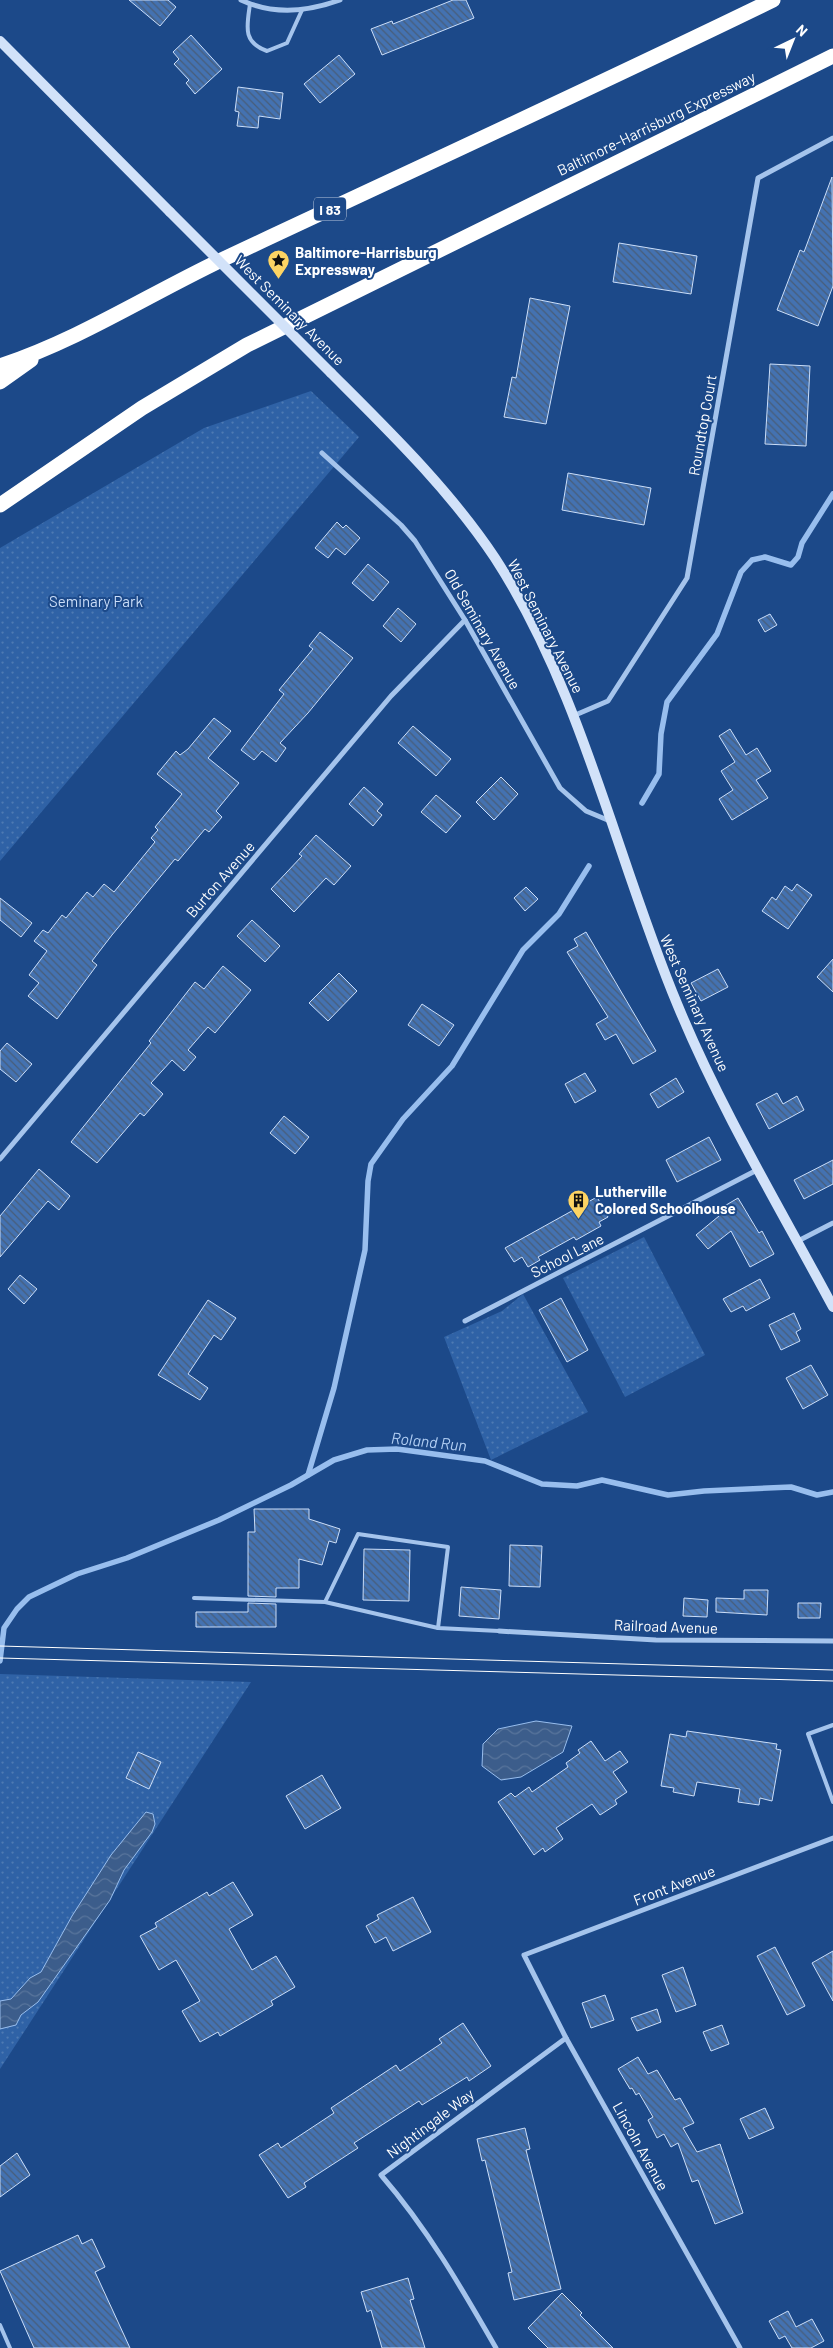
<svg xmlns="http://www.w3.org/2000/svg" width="833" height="2348" font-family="Barlow,sans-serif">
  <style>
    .park { fill: url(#park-dots) }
    .water { fill: url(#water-waves); stroke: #98beee }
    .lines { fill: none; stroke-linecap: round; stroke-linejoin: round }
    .stream { stroke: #98beee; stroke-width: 5.5 }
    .building { fill: url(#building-back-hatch); stroke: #cbdef9 }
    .service { stroke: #a5c4ec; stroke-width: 4 }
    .minor { stroke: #a5c4ec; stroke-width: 5 }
    .secondary { stroke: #d2e2f9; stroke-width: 10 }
    .motorway { stroke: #fff; stroke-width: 15 }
    .tram { stroke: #fff; stroke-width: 1 }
    .secondary-bridge { stroke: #d2e2f9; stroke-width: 10 }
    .labels { text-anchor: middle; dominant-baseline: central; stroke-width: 4; stroke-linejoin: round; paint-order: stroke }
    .shield { fill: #1c4989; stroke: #bbc8dc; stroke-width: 1 }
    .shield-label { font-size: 14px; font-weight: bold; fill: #fff }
    .street-label { font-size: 15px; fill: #fff; stroke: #1c4989 }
    .poi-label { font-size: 15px; font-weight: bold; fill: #fff; stroke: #1c4989; text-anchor: start }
    .park-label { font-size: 15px; fill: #cbdef9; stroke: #1c4989 }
    .water-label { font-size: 16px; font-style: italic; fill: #b1cef3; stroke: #1c4989 }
  </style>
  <defs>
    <pattern id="park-dots" width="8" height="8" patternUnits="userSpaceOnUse" patternTransform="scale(1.25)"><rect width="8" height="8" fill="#2f62a6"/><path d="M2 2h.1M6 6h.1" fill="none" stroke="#4e7ab3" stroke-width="1.8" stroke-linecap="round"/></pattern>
    <pattern id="water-waves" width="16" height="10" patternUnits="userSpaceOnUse" patternTransform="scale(1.25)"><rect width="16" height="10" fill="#3c5d8b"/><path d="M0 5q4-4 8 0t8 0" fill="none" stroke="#59759c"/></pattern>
    <pattern id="building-back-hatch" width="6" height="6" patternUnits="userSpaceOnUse" patternTransform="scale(1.25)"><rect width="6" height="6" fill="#4472b1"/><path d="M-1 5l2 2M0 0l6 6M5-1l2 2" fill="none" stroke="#485d79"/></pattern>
  </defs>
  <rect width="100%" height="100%" fill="#1c4989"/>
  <g class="park">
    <polygon points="311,391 359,437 0,861 0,548 204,428"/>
    <polygon points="644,1237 705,1355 625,1397 563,1278"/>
    <polygon points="523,1294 588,1412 491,1460 444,1337 502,1311"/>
    <polygon points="0,1674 251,1682 0,2069"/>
  </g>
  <g class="water">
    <polygon points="536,1721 572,1726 563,1752 521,1777 501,1780 482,1766 483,1744 498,1729"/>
    <polygon points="146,1812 153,1814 155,1824 152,1832 124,1870 110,1900 38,2002 21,2015 16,2025 0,2029 0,2001 11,1999 30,1978 41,1972 72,1916 111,1855"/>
  </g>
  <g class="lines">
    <g class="stream">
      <polyline points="642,803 659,774 661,734 667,702 717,634 741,572 752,560 765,557 791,565 798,557 802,543 833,494"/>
      <polyline points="308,1475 334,1388 365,1250 368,1181 371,1164 403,1119 452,1066 523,950 559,914 589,866"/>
      <polyline points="0,1661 4,1628 17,1609 29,1597 77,1574 127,1558 219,1520 291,1485 334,1460 367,1450 397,1449 485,1461 542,1484 577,1486 602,1480 668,1495 704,1491 791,1487 817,1495 833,1492"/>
    </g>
  </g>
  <g class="building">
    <polygon points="129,0 168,0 176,7 160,26"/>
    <polygon points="453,0 466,0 474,18 382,55 371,29 392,21 393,24"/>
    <polygon points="191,35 222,69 195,94 186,83 189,80 174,64 179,59 173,52"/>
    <polygon points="339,55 355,74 320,103 304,84"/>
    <polygon points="238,87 283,93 280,119 259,116 258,128 237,126 239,112 235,111"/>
    <polygon points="832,177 833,286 818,326 777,310 800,250 804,252"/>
    <polygon points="619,243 697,256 691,294 613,282"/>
    <polygon points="530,298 570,306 546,424 504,417 512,377 516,378"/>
    <polygon points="770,364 810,366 806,446 765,444"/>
    <polygon points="568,473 651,488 644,525 562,510"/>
    <polygon points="337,522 343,528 346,525 360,538 345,555 336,548 328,558 315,548"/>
    <polygon points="368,564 389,582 373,601 352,583"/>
    <polygon points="398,608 416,624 401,642 383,626"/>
    <polygon points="770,614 777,625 765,632 758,620"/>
    <polygon points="320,632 353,658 308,713 280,743 286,748 276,762 262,751 254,760 241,750 284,694 279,690 313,649 309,646"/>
    <polygon points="214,718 231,731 208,758 239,783 216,811 222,817 209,832 205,829 178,861 175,859 112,935 92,961 97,965 57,1019 28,996 39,983 29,975 47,951 34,941 43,930 48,933 62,915 66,918 87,892 93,897 104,884 114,892 155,842 151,838 158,830 155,827 182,794 157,774 176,751 180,755 188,749"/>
    <polygon points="413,726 451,759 436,776 398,743"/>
    <polygon points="730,729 746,755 757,748 771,771 756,780 768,798 732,820 719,799 733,790 721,771 735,762 719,736"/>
    <polygon points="501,777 518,794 494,820 476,802"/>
    <polygon points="364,787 383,804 377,811 382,815 373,826 349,804"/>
    <polygon points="436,795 461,816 446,833 421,812"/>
    <polygon points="316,835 351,866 334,885 326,878 294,912 271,889 302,856 299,854"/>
    <polygon points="797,884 812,895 788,929 762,911 772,897 776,900 785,886 792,891"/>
    <polygon points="526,887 538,899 525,911 514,898"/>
    <polygon points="0,898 32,923 21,937 0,920"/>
    <polygon points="252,920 280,946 265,962 237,936"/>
    <polygon points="586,932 656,1051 633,1064 616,1034 605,1040 596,1024 608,1017 567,952 578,946 574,939"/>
    <polygon points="833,959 833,992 817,977"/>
    <polygon points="223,966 251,990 215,1033 208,1027 188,1050 196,1057 184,1071 172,1060 151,1083 163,1094 144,1116 140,1113 97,1163 71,1142 151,1043 149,1041 195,982 204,989"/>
    <polygon points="718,969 728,987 701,1001 691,983"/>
    <polygon points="339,973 357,991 328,1021 309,1003"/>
    <polygon points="422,1004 454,1025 439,1046 408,1025"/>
    <polygon points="7,1043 32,1064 16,1082 0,1069 0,1051"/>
    <polygon points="585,1073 596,1091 575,1103 565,1084"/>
    <polygon points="676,1078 684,1092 658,1108 650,1094"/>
    <polygon points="777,1093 783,1104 797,1096 804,1110 769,1129 756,1104"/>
    <polygon points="284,1116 309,1137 295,1154 270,1133"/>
    <polygon points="709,1137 721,1160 677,1182 666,1160"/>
    <polygon points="833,1160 833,1184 804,1199 794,1180"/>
    <polygon points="39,1169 70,1196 59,1210 48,1201 0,1257 0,1216"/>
    <polygon points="597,1197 608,1217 599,1222 601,1226 576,1240 574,1237 538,1257 540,1260 528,1267 522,1257 514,1262 505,1248"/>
    <polygon points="738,1198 759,1233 762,1231 774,1254 750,1267 731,1231 708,1249 696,1235 719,1216 716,1211"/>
    <polygon points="20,1275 37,1289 24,1304 8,1289"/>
    <polygon points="760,1279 770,1298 746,1311 743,1306 731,1312 723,1299"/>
    <polygon points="561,1298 588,1350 567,1362 539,1310"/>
    <polygon points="208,1300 236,1318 221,1340 214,1335 188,1374 208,1388 200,1400 158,1375"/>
    <polygon points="794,1313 801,1329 796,1332 800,1341 781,1350 769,1325"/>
    <polygon points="811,1365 828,1395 803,1409 786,1378"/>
    <polygon points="254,1509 309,1509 309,1519 340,1529 336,1543 329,1541 322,1565 299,1559 299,1588 276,1588 276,1597 248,1596 248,1532 255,1532"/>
    <polygon points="510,1545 542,1546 540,1587 509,1586"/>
    <polygon points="364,1549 410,1550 409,1601 363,1600"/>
    <polygon points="461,1587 501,1590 499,1619 459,1616"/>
    <polygon points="744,1590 768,1590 767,1615 716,1612 716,1598 744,1599"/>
    <polygon points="684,1598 708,1600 707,1617 683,1616"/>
    <polygon points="248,1603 276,1604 276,1627 196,1627 196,1612 248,1612"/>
    <polygon points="798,1603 821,1603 820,1618 798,1618"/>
    <polygon points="687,1731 777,1744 776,1749 781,1750 772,1801 760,1798 759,1805 738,1802 740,1789 697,1782 694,1796 673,1792 674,1788 661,1786 670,1734 686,1737"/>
    <polygon points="591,1741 605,1761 620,1751 628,1762 613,1772 627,1792 615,1800 617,1804 600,1815 592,1804 556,1828 563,1839 545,1852 543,1848 534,1855 498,1802 511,1793 515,1797 529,1787 532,1792 568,1767 566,1763 580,1753 578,1750"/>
    <polygon points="138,1752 161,1762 149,1789 126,1778"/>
    <polygon points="322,1775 341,1808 305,1829 286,1796"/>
    <polygon points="233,1882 253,1915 229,1929 252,1970 276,1956 295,1987 271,2001 273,2005 220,2036 218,2032 200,2042 182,2011 200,2001 176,1960 159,1970 140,1936 157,1927 155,1923 207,1892 209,1896"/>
    <polygon points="413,1897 431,1932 393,1951 386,1937 375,1943 366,1926 379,1919 377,1915"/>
    <polygon points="775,1947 805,2006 787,2015 757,1956"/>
    <polygon points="833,1951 833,2001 812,1963"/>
    <polygon points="683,1967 696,2005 676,2012 662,1975"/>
    <polygon points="605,1995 614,2020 591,2028 582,2003"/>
    <polygon points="657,2009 661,2022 637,2031 631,2018"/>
    <polygon points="463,2023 491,2066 469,2081 467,2077 422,2105 419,2101 354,2143 358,2148 304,2183 306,2187 288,2198 259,2155 278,2143 281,2148 334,2113 331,2108 396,2065 400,2071 442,2043 439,2039"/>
    <polygon points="722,2025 729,2044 711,2051 703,2032"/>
    <polygon points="638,2057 648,2074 657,2070 675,2100 680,2098 694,2123 683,2128 697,2152 720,2144 743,2213 715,2224 698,2180 692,2182 678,2143 671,2147 664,2134 657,2138 648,2120 653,2117 639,2093 636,2095 632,2088 630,2089 618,2069"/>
    <polygon points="765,2108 774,2128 749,2139 740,2119"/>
    <polygon points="525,2128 530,2149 526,2150 561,2289 514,2300 508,2273 512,2272 485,2160 482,2161 477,2139"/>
    <polygon points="17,2153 30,2175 0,2197 0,2166"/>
    <polygon points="78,2235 82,2244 92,2239 105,2267 95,2272 130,2348 34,2348 0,2271"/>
    <polygon points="408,2278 414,2299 410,2300 425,2348 382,2348 371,2310 367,2312 361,2292"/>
    <polygon points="562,2293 582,2313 580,2315 613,2348 548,2348 528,2328"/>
    <polygon points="788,2311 796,2327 812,2319 824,2341 811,2348 792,2348 785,2336 779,2339 769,2321"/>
  </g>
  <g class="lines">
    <g class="service">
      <path d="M250 4C247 26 242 42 267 51L287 43 302 10"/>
      <polyline points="194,1598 325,1602 438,1628 499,1631"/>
      <polyline points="325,1602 358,1534 448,1547 438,1628"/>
      <polyline points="833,1725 808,1734 833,1802"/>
      <polyline points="0,2325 10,2348"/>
    </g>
    <g class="minor">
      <path d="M241 0C273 15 307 12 340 0"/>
      <polyline points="322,453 401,525 415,541 465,620 560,788 586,811 610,821"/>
      <polyline points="573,716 608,701 687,578 758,178 833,138"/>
      <polyline points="0,1159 391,696 465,620"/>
      <polyline points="798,1241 833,1223"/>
      <polyline points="465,1321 759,1169"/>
      <polyline points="499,1631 656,1640 833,1641"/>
      <path d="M496 2348C461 2287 427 2228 381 2175L566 2038"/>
      <polyline points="740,2348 566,2038 524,1955 833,1838"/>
    </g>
    <g class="secondary">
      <polyline points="0,41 170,212"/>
      <path d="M331 373C389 431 449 489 495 558 583 694 616 858 678 1006 721 1110 780 1208 833 1307"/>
    </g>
    <g class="motorway">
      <path d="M0 366C82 339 154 291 232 255 413 170 594 87 773 0"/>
      <polyline points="0,382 31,360"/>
      <polyline points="0,505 142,408 247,345 833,56"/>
    </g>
    <g class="tram">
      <polyline points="0,1646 833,1670"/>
      <polyline points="0,1658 833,1681"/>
    </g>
    <polyline class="secondary-bridge" points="170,212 331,373"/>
  </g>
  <defs>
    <symbol id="sight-pin" viewBox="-11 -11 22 30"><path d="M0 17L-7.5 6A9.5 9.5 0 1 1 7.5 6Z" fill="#fdd463" stroke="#1c4989"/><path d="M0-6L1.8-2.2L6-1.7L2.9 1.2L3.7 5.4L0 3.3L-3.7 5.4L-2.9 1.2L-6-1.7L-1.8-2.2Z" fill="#111"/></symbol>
    <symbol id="building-pin" viewBox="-11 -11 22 30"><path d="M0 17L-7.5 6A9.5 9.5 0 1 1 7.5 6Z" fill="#fdd463" stroke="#1c4989"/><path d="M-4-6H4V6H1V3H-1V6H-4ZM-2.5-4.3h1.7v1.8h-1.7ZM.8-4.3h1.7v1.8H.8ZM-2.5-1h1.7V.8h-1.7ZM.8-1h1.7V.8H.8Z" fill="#111"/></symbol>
  </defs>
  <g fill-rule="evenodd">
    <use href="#sight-pin" x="266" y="248" width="25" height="34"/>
    <use href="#building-pin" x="566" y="1188" width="25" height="34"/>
  </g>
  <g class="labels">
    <rect class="shield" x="314" y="197.5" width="32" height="23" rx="4"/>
    <g class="shield-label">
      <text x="330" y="209">I 83</text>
    </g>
    <g class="street-label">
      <text transform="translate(656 123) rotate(-26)">Baltimore-Harrisburg Expressway</text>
      <text transform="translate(290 310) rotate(45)">West Seminary Avenue</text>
      <text transform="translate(702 425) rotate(-80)">Roundtop Court</text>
      <text transform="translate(546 626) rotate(63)">West Seminary Avenue</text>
      <text transform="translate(483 629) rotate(60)">Old Seminary Avenue</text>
      <text transform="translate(220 879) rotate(-49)">Burton Avenue</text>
      <text transform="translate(695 1003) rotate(66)">West Seminary Avenue</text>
      <text transform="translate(567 1255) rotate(-27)">School Lane</text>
      <text transform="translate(666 1626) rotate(2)">Railroad Avenue</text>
      <text transform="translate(674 1885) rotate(-21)">Front Avenue</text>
      <text transform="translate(430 2123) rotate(-37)">Nightingale Way</text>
      <text transform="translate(641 2146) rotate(61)">Lincoln Avenue</text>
    </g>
    <g class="poi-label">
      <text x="295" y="252">Baltimore-Harrisburg<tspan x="295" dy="17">Expressway</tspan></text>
      <text x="595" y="1191">Lutherville<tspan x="595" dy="17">Colored Schoolhouse</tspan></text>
    </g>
    <g class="park-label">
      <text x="96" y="601">Seminary Park</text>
    </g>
    <g class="water-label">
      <text transform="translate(429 1441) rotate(6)">Roland Run</text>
    </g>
  </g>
  <g transform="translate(793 40) rotate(43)" stroke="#1c4989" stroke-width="4" paint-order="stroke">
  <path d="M0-4L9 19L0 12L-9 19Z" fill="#ffffff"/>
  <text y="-8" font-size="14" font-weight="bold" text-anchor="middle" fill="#ffffff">N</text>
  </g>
</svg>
